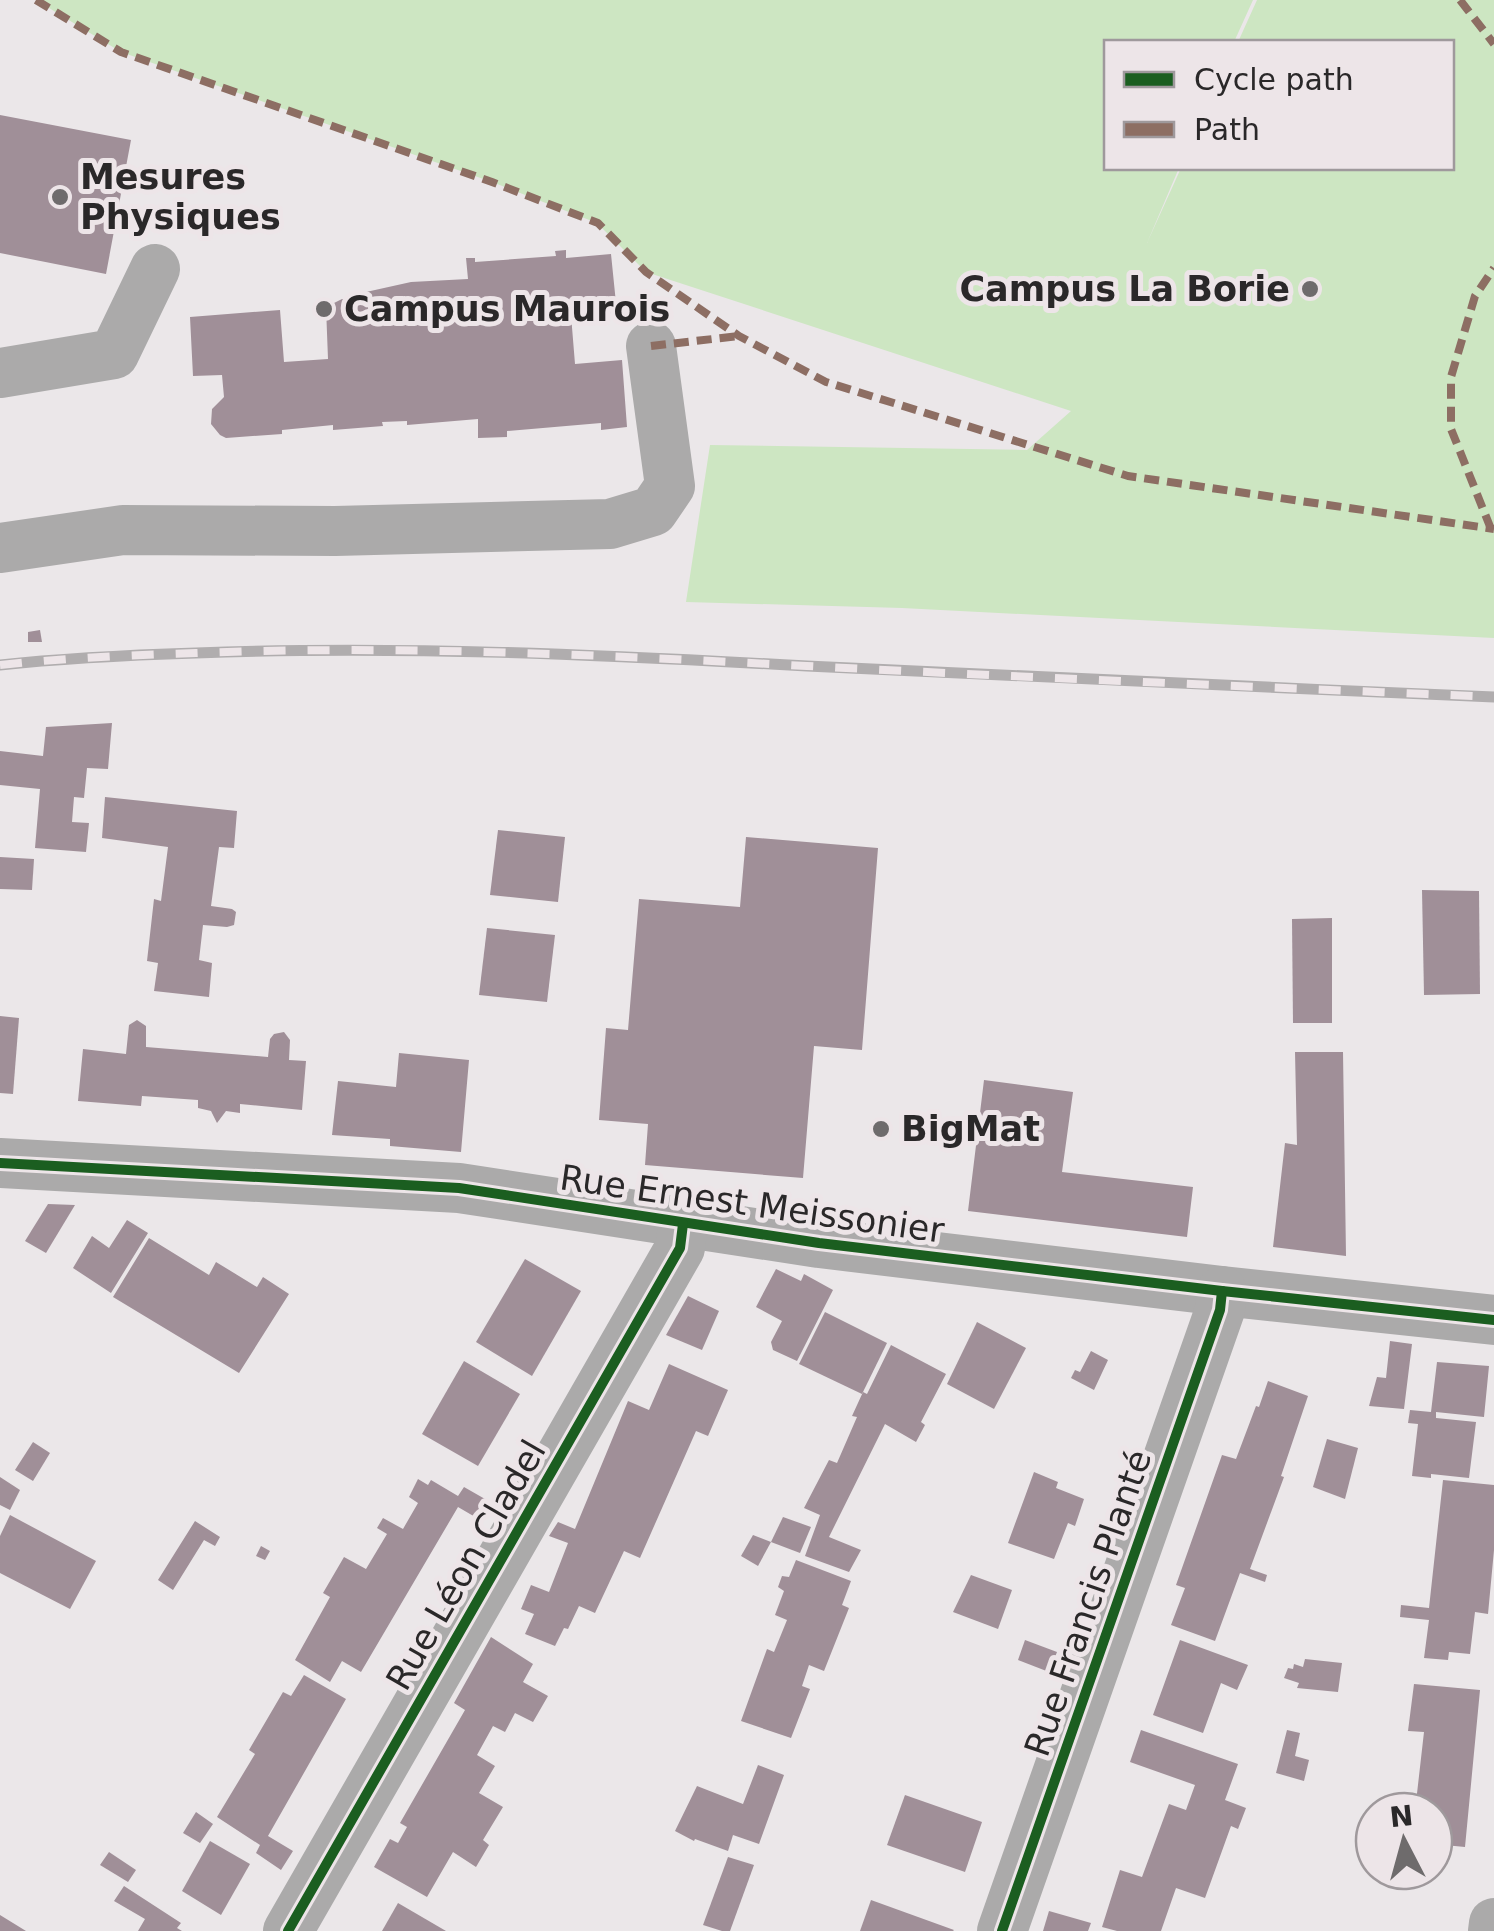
<svg xmlns="http://www.w3.org/2000/svg" width="1494" height="1931" font-family="'DejaVu Sans',sans-serif">
  <style>
    .green { fill: #cde6c2 }
    .building { fill: #a08f98 }
    .lines { fill: none; stroke-linecap: round; stroke-linejoin: round }
    .minor { stroke: #abaaaa; stroke-width: 50 }
    .rail-casing { stroke: #b0adae; stroke-width: 11 }
    .rail { stroke: #ede5e8; stroke-width: 8; stroke-dasharray: 22; stroke-linecap: butt }
    .quiet { stroke: #8d6e63; stroke-width: 8; stroke-dasharray: 15 8; stroke-linecap: butt }
    .cycleway-casing { stroke: #ede5e8; stroke-width: 16 }
    .cycleway { stroke: #1b5e20; stroke-width: 10 }
    .poi-dot { fill: #6e6b6c; stroke: #ede5e8; stroke-width: 4 }
    .labels { text-anchor: middle; dominant-baseline: central; stroke-width: 10; stroke-linejoin: round; paint-order: stroke }
    .poi-label { font-size: 35px; font-weight: bold; fill: #2a2829; stroke: #ede5e8; text-anchor: start }
    .street-label { font-size: 35px; fill: #2a2829; stroke: #ede5e8 }
  </style>
  <rect width="100%" height="100%" fill="#ebe7e9"/>
  <polygon class="green" points="36,0 1253,0 1234,42 1106,42 1106,168 1179,168 1147,243 1181,168 1452,168 1452,42 1238,42 1257,0 1494,0 1494,638 902,608 686,602 710,445 1027,450 1071,411 646,272 597,223 492,182 121,52"/>
  <g class="building">
    <polygon points="0,115 131,140 106,274 0,253"/>
    <polygon points="566,250 566,258 611,254 617,313 571,315 575,364 622,360 627,427 601,430 601,423 507,431 507,437 478,438 478,419 407,425 407,421 382,422 383,426 333,430 333,425 282,430 282,434 226,438 220,435 211,424 212,409 224,397 222,375 193,376 190,317 280,310 284,362 328,359 326,307 342,299 351,299 366,292 411,282 468,279 466,258 475,258 475,262 556,256 555,251"/>
    <polygon points="40,630 42,642 28,642 28,632"/>
    <polygon points="112,723 108,769 87,768 84,798 74,797 72,822 89,823 86,852 35,848 40,789 0,785 0,751 43,756 46,727"/>
    <polygon points="105,797 237,811 234,848 219,847 211,906 232,909 236,912 234,925 227,927 203,925 199,960 212,963 209,997 154,991 158,963 147,961 154,899 161,901 168,847 102,838"/>
    <polygon points="498,830 565,837 558,902 490,895"/>
    <polygon points="746,837 878,848 862,1050 814,1046 803,1178 645,1165 648,1124 599,1120 606,1028 628,1030 639,899 740,907"/>
    <polygon points="0,857 34,859 32,890 0,889"/>
    <polygon points="1422,890 1479,891 1480,994 1424,995"/>
    <polygon points="1332,918 1332,1023 1293,1023 1292,919"/>
    <polygon points="487,928 555,935 547,1002 479,995"/>
    <polygon points="0,1016 19,1018 13,1094 0,1093"/>
    <polygon points="137,1020 146,1026 146,1047 268,1057 270,1039 274,1034 284,1032 290,1040 289,1060 306,1061 302,1110 240,1104 240,1113 226,1111 217,1123 211,1111 198,1108 198,1100 142,1096 141,1106 78,1101 83,1049 126,1054 129,1025"/>
    <polygon points="1295,1052 1343,1052 1346,1256 1273,1247 1285,1143 1297,1145"/>
    <polygon points="399,1053 469,1060 461,1152 390,1146 390,1139 332,1135 338,1081 396,1087"/>
    <polygon points="984,1080 1073,1092 1062,1172 1193,1187 1187,1237 968,1211"/>
    <polygon points="48,1204 75,1205 46,1253 25,1241"/>
    <polygon points="127,1220 148,1233 111,1293 73,1268 92,1236 109,1248"/>
    <polygon points="149,1238 209,1275 216,1262 257,1287 263,1277 289,1294 239,1373 113,1297"/>
    <polygon points="525,1259 581,1291 532,1376 476,1342"/>
    <polygon points="776,1269 801,1281 804,1274 833,1290 797,1361 773,1350 771,1342 782,1321 756,1307"/>
    <polygon points="688,1296 719,1311 702,1350 666,1335"/>
    <polygon points="825,1312 887,1343 862,1394 799,1364"/>
    <polygon points="977,1322 1026,1348 994,1409 947,1384"/>
    <polygon points="1390,1341 1412,1344 1404,1409 1369,1406 1377,1377 1386,1378"/>
    <polygon points="891,1345 946,1374 921,1422 925,1425 916,1442 885,1424 829,1537 861,1550 849,1572 805,1556 820,1515 804,1508 829,1460 837,1463 857,1417 852,1416 863,1392 867,1394"/>
    <polygon points="1091,1351 1108,1360 1094,1390 1071,1378 1075,1370 1080,1372"/>
    <polygon points="464,1361 520,1394 478,1466 422,1434"/>
    <polygon points="1437,1362 1489,1366 1484,1417 1436,1412 1436,1418 1476,1422 1469,1478 1431,1474 1431,1478 1412,1476 1418,1424 1408,1423 1410,1410 1431,1412"/>
    <polygon points="669,1364 728,1390 708,1436 696,1431 640,1558 624,1551 595,1613 579,1606 568,1629 564,1628 555,1646 525,1634 534,1614 521,1609 531,1585 549,1592 568,1543 549,1536 558,1522 575,1529 628,1401 649,1410"/>
    <polygon points="1268,1381 1308,1396 1281,1476 1284,1477 1250,1569 1267,1575 1265,1582 1240,1573 1215,1641 1171,1625 1185,1588 1176,1585 1222,1455 1236,1459 1256,1406 1259,1407"/>
    <polygon points="1327,1439 1358,1448 1345,1499 1313,1487"/>
    <polygon points="33,1442 50,1453 33,1481 15,1470"/>
    <polygon points="1034,1472 1058,1482 1056,1488 1084,1499 1075,1526 1068,1523 1054,1559 1008,1543"/>
    <polygon points="0,1477 20,1490 10,1510 0,1505"/>
    <polygon points="418,1479 428,1485 431,1480 458,1496 464,1487 492,1503 482,1521 458,1507 361,1672 342,1661 330,1682 295,1660 330,1597 323,1593 344,1557 366,1569 387,1534 377,1528 383,1518 403,1529 418,1503 409,1497"/>
    <polygon points="1443,1480 1494,1485 1494,1550 1488,1614 1475,1612 1470,1654 1449,1652 1448,1660 1424,1658 1429,1620 1400,1617 1401,1605 1429,1608"/>
    <polygon points="10,1515 96,1561 70,1609 0,1573 0,1536"/>
    <polygon points="783,1517 811,1527 800,1553 771,1542"/>
    <polygon points="195,1521 220,1537 215,1546 204,1540 173,1590 158,1580"/>
    <polygon points="753,1535 771,1542 758,1566 741,1556"/>
    <polygon points="261,1546 270,1551 265,1560 256,1556"/>
    <polygon points="796,1560 851,1581 842,1605 849,1608 824,1671 809,1665 802,1686 810,1689 791,1738 741,1721 767,1649 774,1652 787,1620 775,1615 784,1591 778,1587 782,1576 789,1577"/>
    <polygon points="971,1575 1012,1590 998,1629 953,1612"/>
    <polygon points="491,1637 533,1664 523,1682 548,1696 533,1722 515,1713 505,1732 493,1726 477,1755 495,1766 479,1793 503,1807 483,1840 489,1845 476,1867 453,1852 427,1897 374,1867 390,1839 398,1843 407,1827 400,1823 465,1710 454,1703"/>
    <polygon points="1025,1640 1057,1652 1049,1672 1018,1660"/>
    <polygon points="1180,1640 1248,1665 1237,1690 1221,1683 1203,1733 1153,1715"/>
    <polygon points="1305,1659 1342,1663 1338,1692 1297,1688 1299,1683 1284,1678 1288,1668 1293,1669 1294,1664 1303,1667"/>
    <polygon points="304,1675 346,1699 268,1836 293,1851 281,1870 256,1853 260,1845 217,1817 255,1754 249,1750 283,1692 291,1696"/>
    <polygon points="1414,1684 1480,1690 1465,1847 1434,1844 1434,1811 1415,1811 1424,1732 1408,1731"/>
    <polygon points="1141,1730 1238,1764 1225,1800 1246,1808 1238,1829 1231,1826 1205,1898 1176,1888 1161,1931 1117,1931 1102,1927 1120,1870 1142,1877 1169,1804 1186,1810 1195,1785 1130,1762"/>
    <polygon points="1287,1730 1300,1733 1295,1756 1309,1760 1304,1781 1276,1773"/>
    <polygon points="758,1765 784,1775 759,1844 733,1835 728,1851 695,1839 694,1841 675,1831 697,1786 743,1804"/>
    <polygon points="905,1795 982,1822 965,1872 887,1845"/>
    <polygon points="196,1812 213,1824 200,1843 183,1833"/>
    <polygon points="210,1841 250,1864 221,1915 182,1891"/>
    <polygon points="109,1852 136,1870 128,1882 100,1865"/>
    <polygon points="728,1857 754,1865 730,1931 722,1931 703,1925"/>
    <polygon points="124,1886 181,1923 177,1928 182,1931 138,1931 145,1919 114,1901"/>
    <polygon points="871,1900 954,1930 953,1931 860,1931"/>
    <polygon points="398,1903 446,1931 382,1931"/>
    <polygon points="1049,1911 1091,1923 1088,1931 1043,1931"/>
    <polygon points="0,1915 26,1931 0,1931"/>
  </g>
  <g class="lines">
    <g class="minor">
      <polyline points="0,373 114,354 155,269"/>
      <polyline points="0,548 123,530 335,531 610,524 653,511 670,486 651,346"/>
      <polyline points="0,1163 459,1188 819,1243 1222,1291 1494,1320"/>
      <polyline points="288,1931 680,1248 683,1224"/>
      <polyline points="1002,1931 1220,1310 1222,1291"/>
      <polyline points="1493,1931 1494,1923"/>
    </g>
    <defs>
      <path id="rail" d="M0 665C65 658 131 655 196 653 400 645 604 655 807 666 1036 678 1265 687 1494 697"/>
    </defs>
    <use href="#rail" class="rail-casing"/>
    <use href="#rail" class="rail"/>
    <g class="quiet">
      <polyline points="36,0 121,52 492,182 598,223 646,272 739,336 826,382 1128,476 1494,529"/>
      <polyline points="1460,0 1494,44"/>
      <polyline points="651,346 739,336"/>
      <polyline points="1491,529 1451,429 1451,377 1475,296 1494,268"/>
    </g>
    <defs>
      <g id="cycleway">
        <polyline points="0,1163 459,1188 819,1243 1222,1291 1494,1320"/>
        <polyline points="288,1931 680,1248 683,1224"/>
        <polyline points="1002,1931 1220,1310 1222,1291"/>
      </g>
    </defs>
    <use href="#cycleway" class="cycleway-casing"/>
    <use href="#cycleway" class="cycleway"/>
  </g>
  <g class="poi-dot">
    <circle cx="60" cy="197" r="10"/>
    <circle cx="1310" cy="289" r="10"/>
    <circle cx="324" cy="309" r="10"/>
    <circle cx="881" cy="1129" r="10"/>
  </g>
  <g class="labels">
    <g class="poi-label">
      <text x="80" y="177">Mesures<tspan x="80" dy="40">Physiques</tspan></text>
      <text x="1290" y="289" text-anchor="end">Campus La Borie</text>
      <text x="344" y="309">Campus Maurois</text>
      <text x="901" y="1129">BigMat</text>
    </g>
    <g class="street-label">
      <text transform="translate(752 1204) rotate(8)">Rue Ernest Meissonier</text>
      <text transform="translate(466 1565) rotate(-60)">Rue Léon Cladel</text>
      <text transform="translate(1088 1603) rotate(-71)">Rue Francis Planté</text>
    </g>
  </g>
  <rect x="1104" y="40" width="350" height="130" fill="#ede5e8" stroke="#9f999c" stroke-width="2.5"/>
  <rect x="1124" y="72" width="50" height="15" fill="#1b5e20" stroke="#9f999c" stroke-width="2.5"/>
  <text x="1194" y="90" font-size="30" fill="#2a2829">Cycle path</text>
  <rect x="1124" y="122" width="50" height="15" fill="#8d6e63" stroke="#9f999c" stroke-width="2.5"/>
  <text x="1194" y="140" font-size="30" fill="#2a2829">Path</text>
  <g transform="translate(1404 1841) rotate(354)"><circle r="48" fill="#ede5e8" stroke="#9f999c" stroke-width="2.5"/>
  <path d="M0-8L18 38L0 25L-18 38Z" fill="#6e6b6c"/>
  <text y="-15" font-size="28" font-weight="bold" text-anchor="middle" fill="#2a2829">N</text>
  </g>
</svg>
